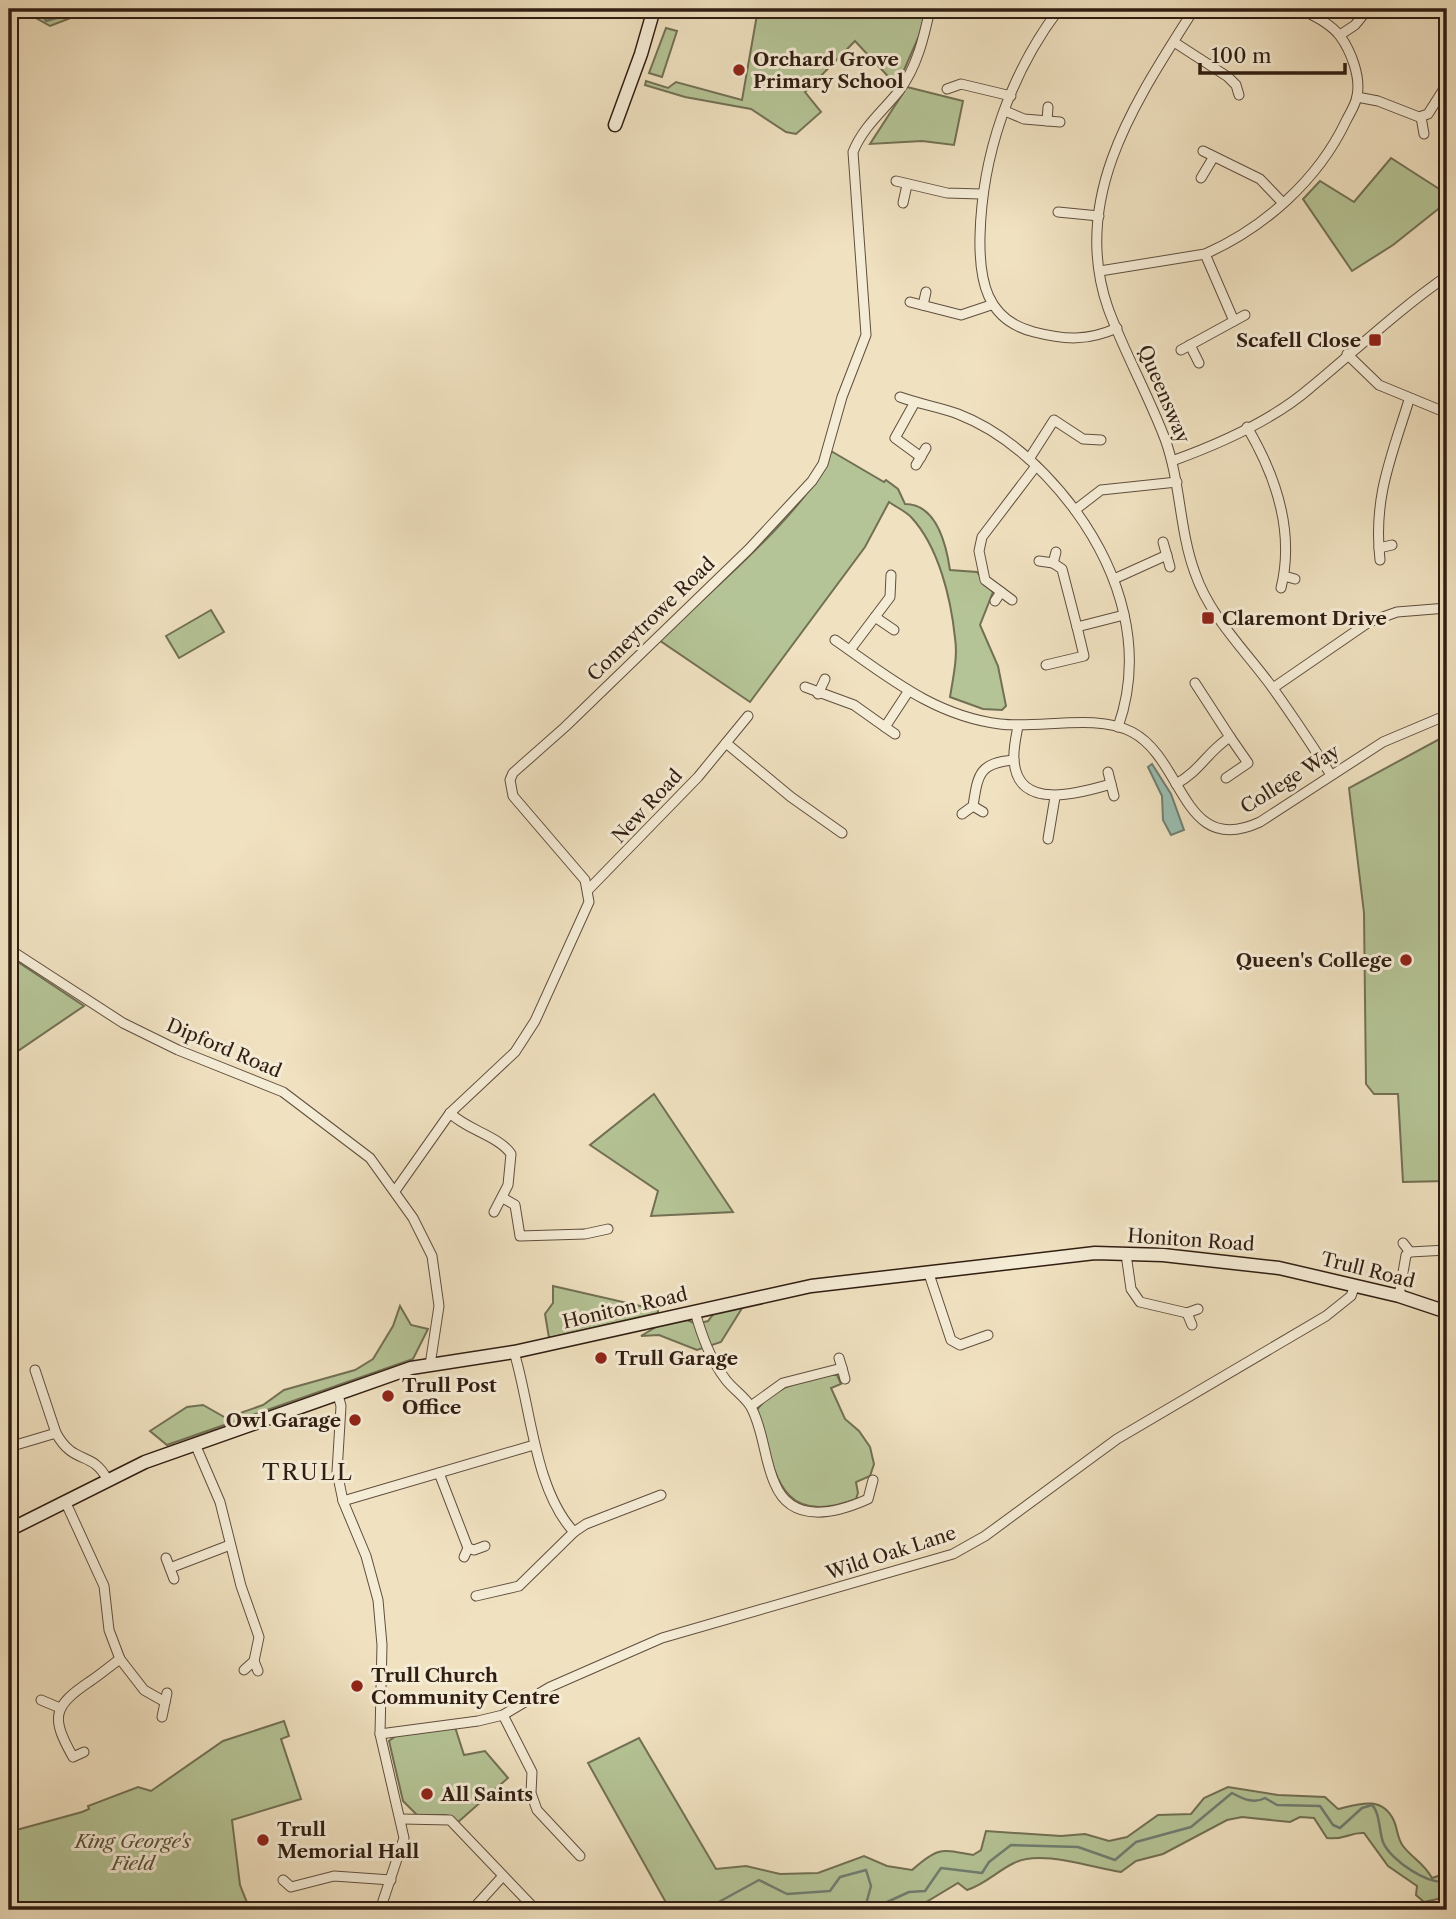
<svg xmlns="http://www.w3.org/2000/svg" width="1456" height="1919" font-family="'Libre Caslon Text',serif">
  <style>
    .green { fill: #b5c496; stroke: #727054; stroke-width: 2 }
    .water { fill: #9abeb2; stroke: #707e72; stroke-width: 2 }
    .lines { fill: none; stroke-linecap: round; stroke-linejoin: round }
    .stream { stroke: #707e72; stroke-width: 2.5 }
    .street-casing { stroke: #604e3e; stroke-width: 11 }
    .secondary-casing { stroke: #301d12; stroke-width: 15 }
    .street { stroke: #f5ecd6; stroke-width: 9 }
    .secondary { stroke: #f5ecd6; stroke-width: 12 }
    .poi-dot { fill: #8f2418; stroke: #f5ecd6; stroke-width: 2.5 }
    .labels { text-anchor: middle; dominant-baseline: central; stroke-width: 6; stroke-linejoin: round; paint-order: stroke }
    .poi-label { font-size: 19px; font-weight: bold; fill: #301d12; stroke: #f5ecd6; text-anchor: start }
    .street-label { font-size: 19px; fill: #301d12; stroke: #f5ecd6 }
    .park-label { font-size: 19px; font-style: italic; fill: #584f3a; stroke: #f5ecd6 }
    .quarter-label { font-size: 23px; letter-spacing: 2px; fill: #301d12; stroke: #f5ecd6 }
  </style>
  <rect width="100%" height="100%" fill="#f0e1c0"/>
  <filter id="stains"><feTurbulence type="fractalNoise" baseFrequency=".00286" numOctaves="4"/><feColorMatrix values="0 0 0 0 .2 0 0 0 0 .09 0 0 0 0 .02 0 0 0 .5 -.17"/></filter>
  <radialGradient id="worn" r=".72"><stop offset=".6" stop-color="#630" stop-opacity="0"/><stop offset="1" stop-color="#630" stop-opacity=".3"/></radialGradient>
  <g class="green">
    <polygon points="9,9 94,9 50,26 34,17 9,19"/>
    <polygon points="758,9 927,9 919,36 897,86 855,41 805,92 821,112 796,134 786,132 751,109 685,97 645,85 646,81 668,88 676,82 742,100"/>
    <polygon points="666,28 677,31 662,77 649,73"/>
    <polygon points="907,87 963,101 954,145 922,141 870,144"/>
    <polygon points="1391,158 1447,194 1447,202 1393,245 1352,271 1303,199 1320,181 1354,202"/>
    <path d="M831 451 884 482 886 480 898 489 905 504C936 504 946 543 950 570L977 572 993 592 980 625 998 666 1006 706 1002 710 983 709 950 697C953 678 958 657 955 638 951 599 939 547 911 517 905 511 896 507 889 502L865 547 750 702 659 640C702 599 816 504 831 451Z"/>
    <polygon points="211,610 224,632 179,658 166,636"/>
    <polygon points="1447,735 1447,1181 1403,1182 1398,1094 1374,1094 1366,1084 1364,913 1349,788"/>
    <polygon points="9,956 84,1006 9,1057"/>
    <polygon points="654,1094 733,1212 651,1216 658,1191 590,1145"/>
    <polygon points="553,1286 658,1310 658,1313 549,1338 545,1314 553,1303"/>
    <polygon points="744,1305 721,1342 697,1350 659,1335 641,1336 661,1324 685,1319 696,1324 708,1321 715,1312"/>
    <polygon points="400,1306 411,1325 428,1329 413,1359 167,1445 150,1431 187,1407 203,1405 226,1418 263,1405 284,1390 355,1370 373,1359 393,1326"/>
    <path d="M830 1375H837L841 1384 831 1388 845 1419 859 1431 870 1447 874 1464 870 1476 856 1482 858 1493 856 1499C776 1530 775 1468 757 1410 774 1385 803 1382 830 1375Z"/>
    <polygon points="284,1721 289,1736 281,1739 301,1799 232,1820 240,1885 250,1910 9,1910 9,1832 82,1812 89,1809 88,1806 138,1787 151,1791 223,1741"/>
    <polygon points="455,1727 464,1755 485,1751 508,1778 457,1823 446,1815 417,1815 403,1801 389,1741 397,1735"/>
    <path d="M639 1738 716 1869 746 1866 780 1874 818 1873 864 1856 887 1866 912 1870C938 1847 940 1849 973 1855L981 1850 986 1831 1061 1836 1085 1834 1109 1841 1127 1837 1158 1815 1191 1814 1204 1798 1228 1787 1278 1795 1325 1797 1338 1809C1359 1804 1382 1795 1394 1821 1398 1830 1397 1838 1403 1846 1413 1859 1423 1862 1432 1878L1447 1873V1897L1424 1902 1416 1895 1417 1886 1388 1866 1364 1833C1349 1832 1347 1840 1327 1838L1314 1818 1300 1817 1290 1822 1242 1817 1227 1820 1163 1854 1136 1861 1121 1872C1092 1868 1041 1849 1014 1863 997 1871 986 1884 967 1890L958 1883 913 1910H661L668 1906 664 1899 588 1763Z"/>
  </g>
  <polygon class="water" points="1152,764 1171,794 1184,830 1171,835 1163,820 1162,796 1148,767"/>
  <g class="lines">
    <g class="stream">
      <polyline points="9,9 16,11 21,9"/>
      <polyline points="39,9 46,21 88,9"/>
      <polyline points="704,1910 759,1880 787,1894 830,1891 840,1877 866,1870 871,1886 866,1904"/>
      <path d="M820 1910 865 1905 874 1908 909 1892 925 1891 941 1868 982 1873 989 1862 1011 1845 1078 1847 1115 1860 1136 1842 1191 1827 1232 1793C1243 1799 1254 1804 1265 1798L1277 1805 1320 1806 1333 1825 1340 1828 1362 1808 1372 1805C1380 1813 1379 1831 1383 1842 1390 1860 1429 1886 1447 1881"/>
    </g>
    <defs>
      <g id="street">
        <path d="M1059 9C1010 74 982 155 980 236 979 280 986 320 1034 332 1065 340 1088 341 1117 328"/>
        <path d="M1194 9C1138 98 1069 196 1108 308 1124 352 1148 394 1165 439 1181 483 1179 530 1195 573 1210 617 1245 650 1272 687 1292 715 1312 745 1331 775"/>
        <polyline points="1340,35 1355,25 1368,9"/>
        <polyline points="1174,42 1228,77 1236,85 1239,95"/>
        <polyline points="947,89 961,84 1011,96"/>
        <polyline points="1357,97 1378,101 1419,117 1428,114 1447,84"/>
        <polyline points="1005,111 1024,119 1060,122"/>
        <polyline points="1421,117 1424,134"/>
        <polyline points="1047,121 1048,107"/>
        <polyline points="1203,151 1260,179 1283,203"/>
        <polyline points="1201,178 1213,158"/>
        <polyline points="896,181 947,193 981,194"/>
        <polyline points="903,203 907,185"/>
        <polyline points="1058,212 1099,216"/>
        <path d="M1100 271 1205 254C1264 228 1318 180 1346 121 1350 113 1356 104 1357 96 1361 77 1351 51 1340 36 1330 23 1314 16 1300 9"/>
        <polyline points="910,302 961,315 991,305"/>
        <polyline points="923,305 926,292"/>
        <polyline points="1234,321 1245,315"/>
        <polyline points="1190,345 1199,363"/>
        <polyline points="1181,350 1234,321 1205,254"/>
        <polyline points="1347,354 1379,385 1447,413"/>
        <path d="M900 397C919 404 939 407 958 414 1007 433 1044 469 1075 510"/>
        <polyline points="915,402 895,438 921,457"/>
        <path d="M1247 427C1276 476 1295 531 1281 588"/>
        <polyline points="1029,459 1054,420 1083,439 1101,440"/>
        <path d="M1172 461C1219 444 1272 421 1310 388 1356 350 1398 310 1447 276"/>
        <polyline points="916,465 926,448"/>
        <polyline points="1163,542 1170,567"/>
        <polyline points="1379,548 1392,545"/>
        <path d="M1380 560C1373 498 1391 458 1409 400"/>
        <polyline points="1039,561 1053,563 1056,552"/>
        <polyline points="1053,563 1062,569 1077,627 1124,615"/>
        <polyline points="1284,576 1295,579"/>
        <polyline points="1114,579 1167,555"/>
        <polyline points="1012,600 985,580 979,551 982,537 1036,466"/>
        <polyline points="995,601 1001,592"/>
        <polyline points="875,617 894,630"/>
        <path d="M835 640C887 676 934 716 1000 724 1040 729 1096 713 1132 732 1185 760 1182 858 1260 822L1383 742 1447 715"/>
        <polyline points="850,650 890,597 891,575"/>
        <polyline points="1046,665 1084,656 1077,627"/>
        <polyline points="805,687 854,705 885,727 908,692"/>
        <polyline points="1273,688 1369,622 1397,612 1447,608"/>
        <polyline points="818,694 825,679"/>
        <path d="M1018 726C1016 737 1013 749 1014 760 1017 812 1080 793 1111 784L1114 796"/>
        <polyline points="885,727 895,734"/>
        <path d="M1118 727C1145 651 1121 573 1075 510L1101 490 1177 482"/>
        <polyline points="726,743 791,797 842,833"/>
        <polyline points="1108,772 1111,784"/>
        <polyline points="1226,778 1248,763 1230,737"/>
        <path d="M1176 784C1201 770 1207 752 1230 737L1195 683"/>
        <polyline points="973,806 983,812"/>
        <path d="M962 814 973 806C978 774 979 763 1014 760"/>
        <polyline points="1048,839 1055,797"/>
        <polyline points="589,889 698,777 748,716"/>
        <polyline points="9,949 123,1023 178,1050 283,1092 370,1158 413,1218 432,1256 439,1306 430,1365"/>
        <path d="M450 1113C467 1130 499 1136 511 1154L508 1185 494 1212"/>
        <path d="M395 1191 450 1113 515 1052 535 1021 589 902 585 880 513 796 510 780 513 773 565 727 749 549 812 481 823 464 842 397 866 335 853 152C863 127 882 112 899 91 917 67 924 37 930 9"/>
        <polyline points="503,1198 515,1205 520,1236 585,1234 608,1229"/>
        <polyline points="1403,1243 1410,1252"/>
        <polyline points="1126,1254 1131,1289 1140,1302 1187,1313 1198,1309"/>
        <polyline points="929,1274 951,1340 960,1345 988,1335"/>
        <polyline points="1399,1296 1406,1255 1410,1252 1447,1250"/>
        <path d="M695 1312C702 1336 710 1359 726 1380 733 1389 746 1398 751 1407 764 1431 764 1461 775 1484 792 1525 837 1513 868 1499L873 1480"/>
        <polyline points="1187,1313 1192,1325"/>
        <path d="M514 1352C531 1407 534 1489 574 1532L586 1524 661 1495"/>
        <polyline points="842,1368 845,1379"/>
        <polyline points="35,1370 56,1433"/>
        <polyline points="338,1395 341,1406 337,1472 343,1501 366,1556 378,1600 382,1645 380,1734 404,1838 380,1910"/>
        <polyline points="751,1406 783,1383 842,1368 839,1358"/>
        <polyline points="195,1444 220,1502 241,1586 259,1637 254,1661 244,1670"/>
        <path d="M9 1447 56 1433C74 1466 92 1450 107 1479"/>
        <polyline points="439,1473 468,1548"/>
        <polyline points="65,1501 104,1586 109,1630 120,1659 144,1690 165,1702"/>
        <polyline points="343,1501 534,1445"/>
        <polyline points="9,1510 17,1526"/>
        <polyline points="464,1557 468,1548 474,1550 485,1546"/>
        <polyline points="166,1558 174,1579"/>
        <polyline points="170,1568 230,1545"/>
        <polyline points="476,1596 519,1586 574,1532"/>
        <polyline points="254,1661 258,1671"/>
        <polyline points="41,1700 60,1708"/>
        <polyline points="503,1715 532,1772 531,1793 537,1810 580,1856"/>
        <polyline points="162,1717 167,1693"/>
        <polyline points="380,1734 478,1721 503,1715 550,1687 662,1638 953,1554 985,1536 1117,1439 1326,1316 1351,1296 1355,1285"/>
        <path d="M84 1752 73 1757C51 1718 52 1707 89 1682 100 1675 110 1666 120 1659"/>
        <polyline points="402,1819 450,1820 536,1910"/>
        <polyline points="283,1880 291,1887 334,1876 391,1880"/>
        <polyline points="472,1910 502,1877"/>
      </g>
      <g id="secondary">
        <polyline points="615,125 641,54 654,9"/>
        <polyline points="9,1530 145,1462 411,1368 514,1352 811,1286 1095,1253 1163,1255 1279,1268 1399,1296 1447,1312"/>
      </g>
    </defs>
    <use href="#street" class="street-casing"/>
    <use href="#secondary" class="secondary-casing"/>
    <use href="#street" class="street"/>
    <use href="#secondary" class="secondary"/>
  </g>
  <g class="poi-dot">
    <circle cx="739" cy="70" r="7"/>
    <rect x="1368" y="333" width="14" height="14" rx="3.5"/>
    <rect x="1201" y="611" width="14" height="14" rx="3.5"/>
    <circle cx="1406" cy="960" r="7"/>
    <circle cx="601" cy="1358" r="7"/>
    <circle cx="388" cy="1396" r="7"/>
    <circle cx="355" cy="1420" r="7"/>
    <circle cx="357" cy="1686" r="7"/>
    <circle cx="427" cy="1794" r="7"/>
    <circle cx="263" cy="1840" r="7"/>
  </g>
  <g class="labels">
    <g class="poi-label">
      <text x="753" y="59">Orchard Grove<tspan x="753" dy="22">Primary School</tspan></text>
      <text x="1361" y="340" text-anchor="end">Scafell Close</text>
      <text x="1222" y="618">Claremont Drive</text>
      <text x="1392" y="960" text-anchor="end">Queen's College</text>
      <text x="615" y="1358">Trull Garage</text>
      <text x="402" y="1385">Trull Post<tspan x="402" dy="22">Office</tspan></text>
      <text x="341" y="1420" text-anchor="end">Owl Garage</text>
      <text x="371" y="1675">Trull Church<tspan x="371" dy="22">Community Centre</tspan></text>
      <text x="441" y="1794">All Saints</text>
      <text x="277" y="1829">Trull<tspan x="277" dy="22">Memorial Hall</tspan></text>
    </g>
    <g class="street-label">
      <text transform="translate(1164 394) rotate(67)">Queensway</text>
      <text transform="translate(651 619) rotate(-44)">Comeytrowe Road</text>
      <text transform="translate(1290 779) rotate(-32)">College Way</text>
      <text transform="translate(647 806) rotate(-47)">New Road</text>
      <text transform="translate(224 1048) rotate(23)">Dipford Road</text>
      <text transform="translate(1191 1240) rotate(4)">Honiton Road</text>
      <text transform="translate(1368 1270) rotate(14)">Trull Road</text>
      <text transform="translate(625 1308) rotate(-13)">Honiton Road</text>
      <text transform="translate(891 1553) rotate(-18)">Wild Oak Lane</text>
    </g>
    <g class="park-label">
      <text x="133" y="1841">King George's<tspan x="133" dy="22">Field</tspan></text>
    </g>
    <g class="quarter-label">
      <text x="308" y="1472">TRULL</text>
    </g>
  </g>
  <rect width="1456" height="1919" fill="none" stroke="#f0e1c0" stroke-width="35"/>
  <rect x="10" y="10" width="1435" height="1898" fill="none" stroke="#301d12" stroke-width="3.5"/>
  <rect x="18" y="18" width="1421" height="1884" fill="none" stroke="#301d12" stroke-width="2"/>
  <path d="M1200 63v10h145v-10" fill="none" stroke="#301d12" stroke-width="3.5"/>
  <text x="1211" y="63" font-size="21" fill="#301d12" stroke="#f5ecd6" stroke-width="5" paint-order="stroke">100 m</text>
  <rect width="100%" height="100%" filter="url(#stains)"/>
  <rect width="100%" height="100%" fill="url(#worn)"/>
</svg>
